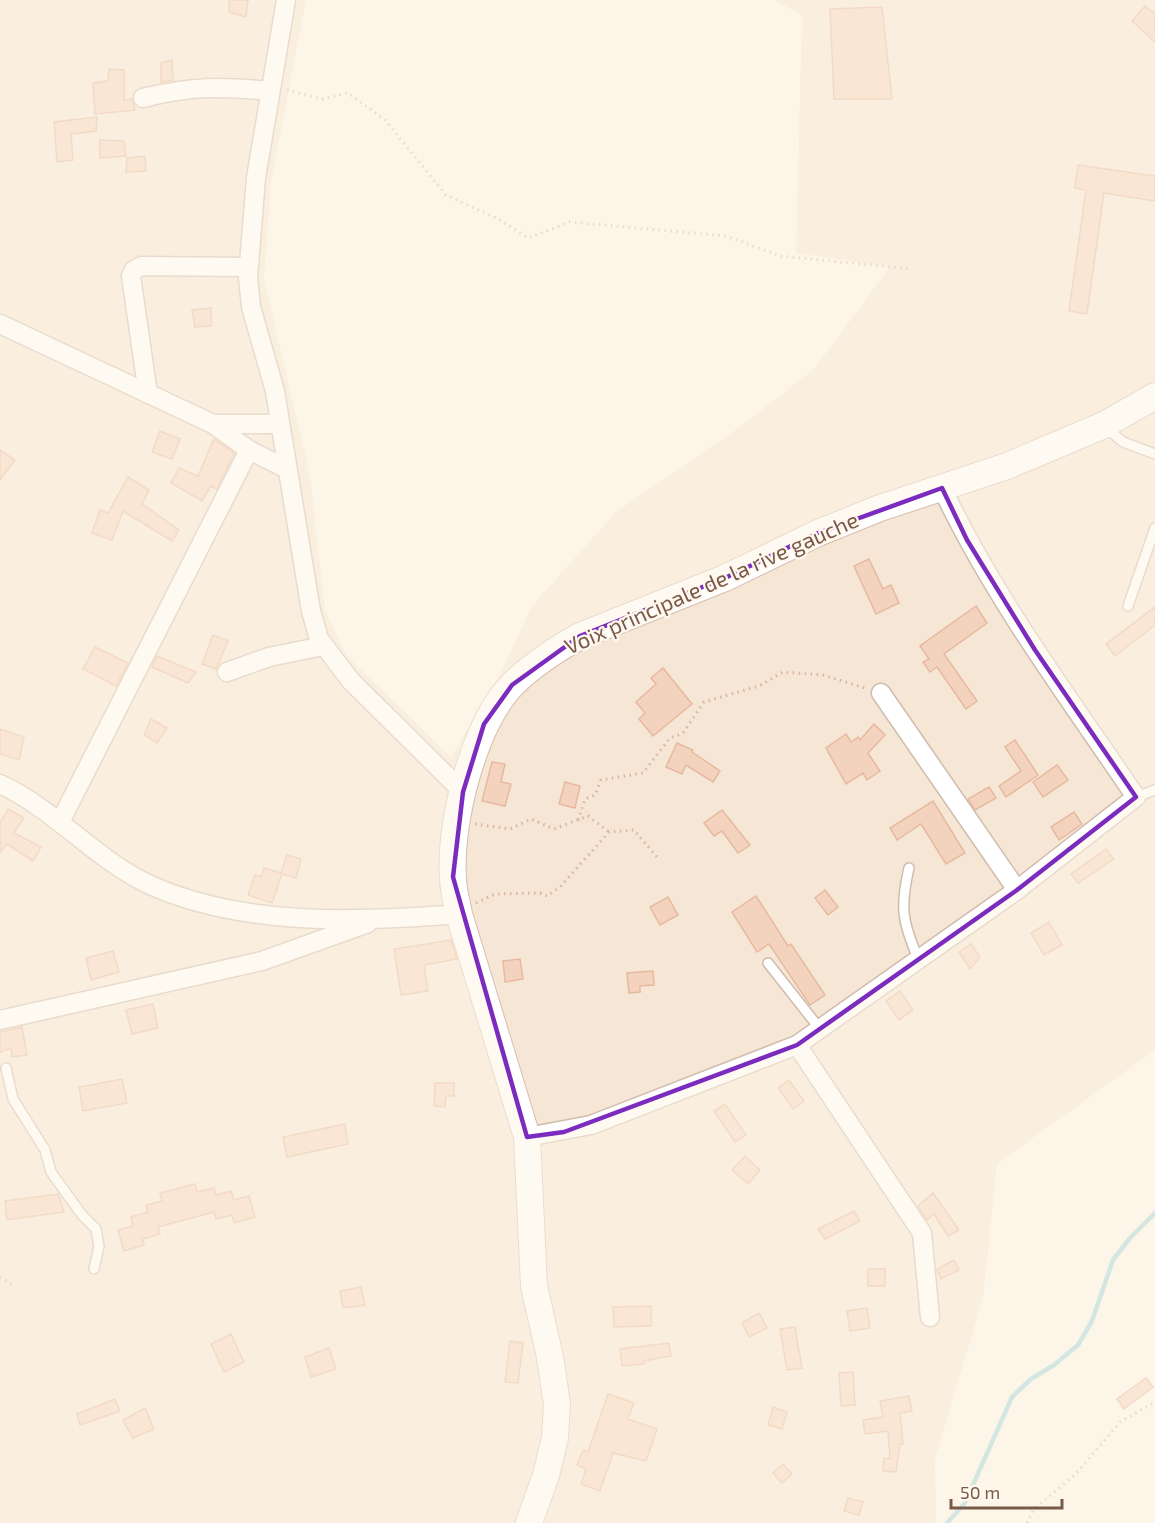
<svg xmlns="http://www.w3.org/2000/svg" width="1155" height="1523" font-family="'Exo 2',sans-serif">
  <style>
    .residential { fill: #f5e6d6 }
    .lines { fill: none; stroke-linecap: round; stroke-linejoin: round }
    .stream { stroke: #a1d2da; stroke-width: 4.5 }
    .building { fill: #f4d3be; stroke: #e7b99e; stroke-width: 1.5 }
    .lane-casing { stroke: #d0bcac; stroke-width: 12 }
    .street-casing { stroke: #d0bcac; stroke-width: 21 }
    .secondary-casing { stroke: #d6beac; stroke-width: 28 }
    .path { stroke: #d9b6a1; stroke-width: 3; stroke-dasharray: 1.5 4.5; stroke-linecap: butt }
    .lane { stroke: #fff; stroke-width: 9 }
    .street { stroke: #fff; stroke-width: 18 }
    .secondary { stroke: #fff; stroke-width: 26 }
    .marked { fill: none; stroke: #7b2cbf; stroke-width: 4.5; stroke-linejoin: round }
    .labels { text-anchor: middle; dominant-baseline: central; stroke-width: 4.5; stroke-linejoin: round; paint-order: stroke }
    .street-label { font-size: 22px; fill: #795a4a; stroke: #fff8ef }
  </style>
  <rect width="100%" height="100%" fill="#fdf5e8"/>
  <polygon class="residential" points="0,0 306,0 271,183 264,279 310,475 325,611 347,656 451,757 498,679 531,607 616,512 741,426 814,369 890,267 796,253 802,15 774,0 1155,0 1155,1050 997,1164 983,1298 935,1459 936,1523 0,1523"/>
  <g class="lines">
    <polyline class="stream" points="947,1523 965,1503 1012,1397 1031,1379 1054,1365 1078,1345 1092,1321 1113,1260 1130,1238 1155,1213"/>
  </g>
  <g class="building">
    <polygon points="229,0 248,0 246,17 229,12"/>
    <polygon points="1145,6 1155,14 1155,42 1132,21"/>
    <polygon points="882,7 892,99 834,99 830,9"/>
    <polygon points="172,60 173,80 161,82 161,63"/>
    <polygon points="109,69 124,70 124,100 132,99 135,110 95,114 93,83 108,81"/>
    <polygon points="97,117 96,131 71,134 73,160 57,162 54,122"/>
    <polygon points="100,140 124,141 126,156 100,158"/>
    <polygon points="145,156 146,171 126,172 127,158"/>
    <polygon points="1078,165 1155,176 1155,201 1104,193 1087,314 1069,311 1086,190 1075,188"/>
    <polygon points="211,308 211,326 195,327 192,310"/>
    <polygon points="160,431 180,439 172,459 152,452"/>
    <polygon points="214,439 234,453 217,489 211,486 202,501 171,483 179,468 198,476"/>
    <polygon points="0,450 15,460 0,480"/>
    <polygon points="128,477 149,490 142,504 179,530 172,541 123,511 112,540 92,533 100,510 108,513"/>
    <polygon points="869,559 883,589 891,585 899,603 876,614 854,566"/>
    <polygon points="976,606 987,623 944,654 977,701 966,709 937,667 930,672 923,662 929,659 920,646"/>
    <polygon points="1155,607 1155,625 1115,656 1106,644"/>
    <polygon points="213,635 228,641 216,669 202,664"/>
    <polygon points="95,647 128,663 116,686 83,669"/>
    <polygon points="157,656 196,672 188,683 152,667"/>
    <polygon points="663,668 692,704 653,736 639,719 645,713 636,702 656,684 651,678"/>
    <polygon points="151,719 167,728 157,743 144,735"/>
    <polygon points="874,724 885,735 868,753 880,771 867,780 863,773 846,784 826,748 846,734 851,742 858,737 860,740"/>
    <polygon points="0,729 24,737 19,760 0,754"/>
    <polygon points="1015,740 1038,775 1006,797 999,786 1021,771 1005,747"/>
    <polygon points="677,743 693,750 692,752 720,771 713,782 686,765 682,774 666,767"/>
    <polygon points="492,762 505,764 501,782 511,784 505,806 482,801"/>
    <polygon points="1057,765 1068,780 1043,797 1033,782"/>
    <polygon points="565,782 580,786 575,808 559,804"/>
    <polygon points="989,787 996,798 975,810 968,799"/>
    <polygon points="933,801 965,853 946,864 921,824 897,840 890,828"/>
    <polygon points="8,809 24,818 14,833 41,847 33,861 7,844 0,852 0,823"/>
    <polygon points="722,810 750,845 738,853 722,831 714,836 704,823"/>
    <polygon points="1074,812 1082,824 1059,840 1051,827"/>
    <polygon points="1106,849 1114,859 1078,883 1071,874"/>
    <polygon points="287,855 301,859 296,878 282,874 272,903 248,895 255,875 261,877 264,868 281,873"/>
    <polygon points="825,890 838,907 828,915 815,898"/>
    <polygon points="756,896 788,946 791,944 825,995 810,1005 769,944 757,952 732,912"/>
    <polygon points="668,897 678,915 660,925 650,907"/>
    <polygon points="1049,922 1062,945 1044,955 1031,933"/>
    <polygon points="451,940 457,959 424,965 428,991 401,995 394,949"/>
    <polygon points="971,944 980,957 970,969 959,952"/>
    <polygon points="113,951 119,972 91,980 86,958"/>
    <polygon points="520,959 523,979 505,982 503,961"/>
    <polygon points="653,971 654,985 640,986 640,992 629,993 627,973"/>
    <polygon points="900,991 913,1010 899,1020 886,1001"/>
    <polygon points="153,1004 158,1028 132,1034 126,1010"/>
    <polygon points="22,1027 27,1055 12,1057 11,1048 0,1052 0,1032"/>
    <polygon points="122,1079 127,1103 83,1111 79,1087"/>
    <polygon points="789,1080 804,1101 793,1109 778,1088"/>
    <polygon points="435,1083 454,1083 454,1096 446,1096 445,1107 434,1106"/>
    <polygon points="725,1104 746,1135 735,1142 714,1111"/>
    <polygon points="345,1124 348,1144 287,1157 283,1137"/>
    <polygon points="745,1156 760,1170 748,1184 732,1170"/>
    <polygon points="195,1184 197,1192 214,1188 216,1195 231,1191 234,1200 249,1196 255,1217 234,1223 232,1215 216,1219 214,1212 158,1227 160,1234 143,1239 144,1245 124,1251 118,1230 133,1226 131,1217 148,1212 146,1205 162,1201 160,1193"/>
    <polygon points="933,1193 959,1230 948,1236 934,1214 927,1220 918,1206"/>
    <polygon points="58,1194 64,1212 7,1220 5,1201"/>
    <polygon points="854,1211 860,1221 825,1239 818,1229"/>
    <polygon points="954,1260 959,1270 941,1279 937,1269"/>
    <rect x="868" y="1269" width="17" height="17"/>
    <polygon points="361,1287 365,1305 343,1308 340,1291"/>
    <polygon points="651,1306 651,1326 614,1327 613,1307"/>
    <polygon points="867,1308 870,1328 850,1331 847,1311"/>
    <polygon points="759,1313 767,1328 749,1337 742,1323"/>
    <polygon points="795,1327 802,1368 787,1370 780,1329"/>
    <polygon points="231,1334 244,1362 224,1372 211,1344"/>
    <polygon points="510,1341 523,1343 518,1383 505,1382"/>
    <polygon points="669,1343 671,1356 644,1361 644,1364 622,1366 620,1349"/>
    <polygon points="329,1348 336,1369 311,1377 305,1357"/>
    <polygon points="853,1372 855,1405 841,1406 839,1373"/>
    <polygon points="1146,1378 1153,1387 1124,1409 1117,1399"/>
    <polygon points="608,1394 634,1403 628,1419 657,1429 646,1461 613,1453 600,1491 581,1484 586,1469 577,1465 583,1450 588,1452"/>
    <polygon points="909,1396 912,1411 900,1413 903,1444 900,1444 896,1472 883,1471 884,1458 890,1459 888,1431 865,1434 863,1420 883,1417 880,1401"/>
    <polygon points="115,1399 120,1411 80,1425 77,1414"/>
    <polygon points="773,1407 787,1412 782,1429 768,1425"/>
    <polygon points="145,1408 154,1429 133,1438 123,1420"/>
    <polygon points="783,1464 792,1474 782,1483 773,1473"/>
    <polygon points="848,1498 863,1502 859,1515 844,1511"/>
  </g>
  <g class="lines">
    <defs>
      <g id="lane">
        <polyline points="1105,427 1123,442 1155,454"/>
        <polyline points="1128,606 1155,528"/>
        <polyline points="1136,797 1155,790"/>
        <path d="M909 868C900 907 902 921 918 958"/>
        <polyline points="768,963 820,1029"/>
        <polyline points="6,1068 13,1099 45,1150 51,1172 82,1215 96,1229 99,1246 94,1269"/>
      </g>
      <g id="street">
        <polyline points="286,0 256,178 248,277 251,307 275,391 311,611 319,639 351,681 463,792"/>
        <path d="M143 98C190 86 222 86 270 91"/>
        <polyline points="0,324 213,424 280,424"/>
        <polyline points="148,394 131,276 134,270 141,266 248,267"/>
        <polyline points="213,424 249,450 287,469"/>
        <polyline points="227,672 269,657 323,646"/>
        <polyline points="881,693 1017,890"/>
        <path d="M0 784C54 809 93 857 146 883 239 927 359 922 459 914"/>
        <polyline points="60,822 249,450"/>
        <polyline points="0,1020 262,961 368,923"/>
        <polyline points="797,1045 922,1233 930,1317"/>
        <path d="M527 1137 591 1125 797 1045 1017 890 1136 797C1068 697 994 598 942 488"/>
      </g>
      <path id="secondary" d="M529 1523 546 1475 555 1438 557 1404 550 1357 534 1286 527 1137 459 914C457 902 453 890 453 878 449 823 474 723 513 684 533 664 557 649 580 636L725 578 818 533 880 508 1007 466 1104 425 1155 396"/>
    </defs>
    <use href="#lane" class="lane-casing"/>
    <use href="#street" class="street-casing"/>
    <use href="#secondary" class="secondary-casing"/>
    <g class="path">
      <polyline points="287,90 322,99 348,93 385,120 446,195 500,220 528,238 570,222 726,236 780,256 911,269"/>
      <polyline points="578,820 585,799 595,795 601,780 643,773 670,738 683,733 704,702 759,686 783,672 823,675 868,689"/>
      <polyline points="475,824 510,829 531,819 554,829 588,816 609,832"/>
      <polyline points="476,903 495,894 540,893 547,896 560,887 609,832 634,830 657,857"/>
      <polyline points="0,1277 13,1285"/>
      <polyline points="1027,1523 1034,1509 1076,1474 1120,1422 1155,1402"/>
    </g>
    <use href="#lane" class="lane"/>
    <use href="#street" class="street"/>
    <use href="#secondary" class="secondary"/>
  </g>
  <path d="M0 0H1155V1523H0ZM942 488 967 540 1035 650 1136 797 1017 890 797 1045 564 1132 527 1137 453 877 463 792 484 724 512 685 580 636 725 578 818 533Z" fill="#fdf5e8" fill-opacity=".55" fill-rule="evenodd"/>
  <path class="marked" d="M942 488 967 540 1035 650 1136 797 1017 890 797 1045 564 1132 527 1137 453 877 463 792 484 724 512 685 580 636 725 578 818 533Z"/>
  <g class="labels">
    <g class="street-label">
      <text transform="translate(711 582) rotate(-24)">Voix principale de la rive gauche</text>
    </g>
  </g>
  <path d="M951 1499v9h111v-9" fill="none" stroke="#795a4a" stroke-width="3"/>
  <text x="960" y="1499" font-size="18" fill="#795a4a" stroke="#fff8ef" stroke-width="4.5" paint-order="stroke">50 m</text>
</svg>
